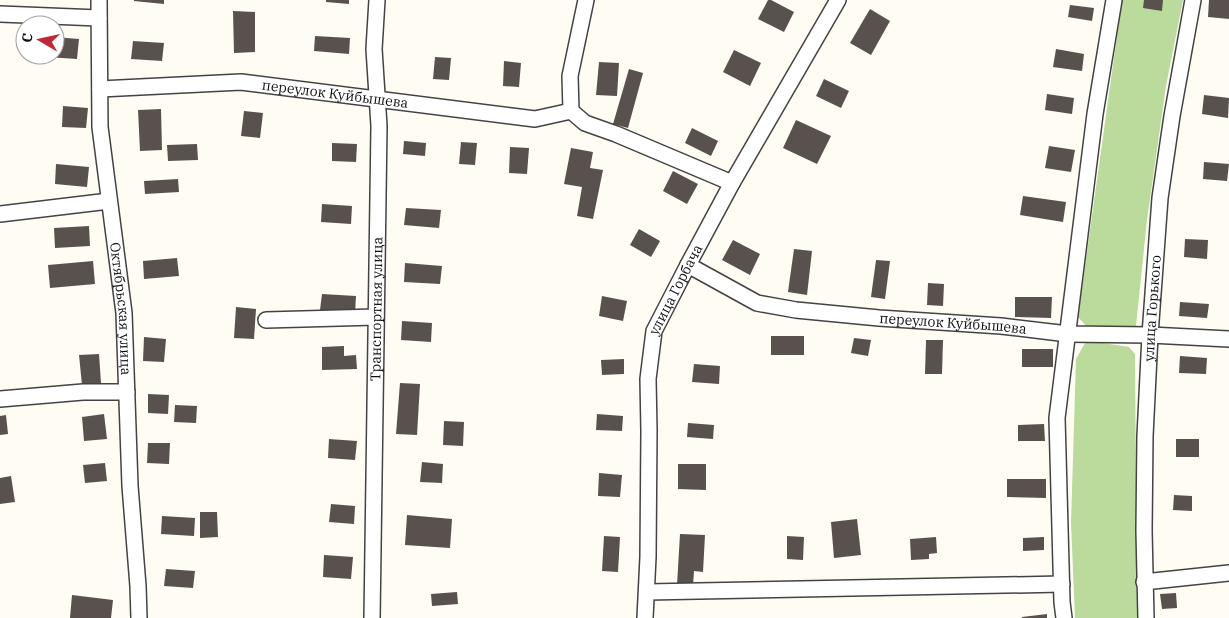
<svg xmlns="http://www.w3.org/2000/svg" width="1229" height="618" font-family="'IBM Plex Serif',serif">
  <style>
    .forest { fill: #bbdb9c }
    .building { fill: #59514d }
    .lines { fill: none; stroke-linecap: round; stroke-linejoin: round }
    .minor-casing { stroke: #434343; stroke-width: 18 }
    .minor { stroke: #fff; stroke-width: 15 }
    .labels { text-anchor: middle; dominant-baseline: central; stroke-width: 5; stroke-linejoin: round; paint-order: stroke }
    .street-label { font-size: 14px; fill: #101010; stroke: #fff }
  </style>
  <rect width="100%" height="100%" fill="#fffcf4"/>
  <g class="forest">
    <polygon points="1122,0 1183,0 1166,86 1147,220 1136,326 1129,330 1088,328 1078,317"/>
    <polygon points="1085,343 1103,343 1129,347 1135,354 1137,618 1075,618 1071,523 1076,359"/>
  </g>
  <g class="building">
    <polygon points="134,0 164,0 164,4 134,1"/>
    <polygon points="326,0 349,0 349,4 326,2"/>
    <polygon points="768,0 771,0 794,12 784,32 758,19"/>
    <polygon points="1144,0 1163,0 1162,11 1143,8"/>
    <polygon points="1209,0 1229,0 1229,19 1208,17"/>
    <polygon points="1070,5 1094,8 1092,21 1068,17"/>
    <polygon points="870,9 890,21 871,55 850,43"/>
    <polygon points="233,11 255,12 255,52 234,53"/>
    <polygon points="315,36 350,38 349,54 314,51"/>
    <polygon points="55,37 79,39 77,59 47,57 47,55 55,55"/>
    <polygon points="133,41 164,43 162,61 131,59"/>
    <polygon points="1056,49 1084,54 1082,71 1053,67"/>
    <polygon points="734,50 761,63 750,86 723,72"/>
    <polygon points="435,57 451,58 449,80 433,79"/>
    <polygon points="504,61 521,63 519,87 503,86"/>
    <polygon points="599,62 619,63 617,96 596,95"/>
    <polygon points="629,69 643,73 628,128 613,124"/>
    <polygon points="824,79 849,91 841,108 816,96"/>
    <polygon points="1047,94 1074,98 1072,114 1045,110"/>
    <polygon points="1204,95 1229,98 1228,118 1202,114"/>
    <polygon points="63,106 88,108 86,128 62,127"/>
    <polygon points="161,109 162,150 140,151 138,110"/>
    <polygon points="244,111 263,113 260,138 241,136"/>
    <polygon points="796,120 831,136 817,164 783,148"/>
    <polygon points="692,128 718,141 711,156 685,143"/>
    <polygon points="404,141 426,143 425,156 403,154"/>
    <polygon points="461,142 477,143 475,165 459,164"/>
    <polygon points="332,143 357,144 356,162 332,161"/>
    <polygon points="197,144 198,160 168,161 167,145"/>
    <polygon points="1049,146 1075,150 1071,172 1045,168"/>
    <polygon points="510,147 529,148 527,174 509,173"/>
    <polygon points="571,148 593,152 590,168 603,170 593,219 577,216 582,187 564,184"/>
    <polygon points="1204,162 1229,164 1227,181 1203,179"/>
    <polygon points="56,164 89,167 87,187 55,184"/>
    <polygon points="673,171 698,184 687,204 663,191"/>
    <polygon points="178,179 179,192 145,194 144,181"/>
    <polygon points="1023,196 1066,202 1063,222 1020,215"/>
    <polygon points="322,204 352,206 351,224 321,222"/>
    <polygon points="406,208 441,210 439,228 404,225"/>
    <polygon points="89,226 90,246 55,248 54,228"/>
    <polygon points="639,229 660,241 651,257 630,245"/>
    <polygon points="1185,239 1208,240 1207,259 1184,257"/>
    <polygon points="733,240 760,254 750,275 722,260"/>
    <polygon points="794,249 812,251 807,295 788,292"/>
    <polygon points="177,258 179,276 144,279 143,261"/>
    <polygon points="876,260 890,261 885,299 871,297"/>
    <polygon points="93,261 95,284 50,288 48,265"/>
    <polygon points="405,263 442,266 440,284 404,282"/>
    <polygon points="928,283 944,284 943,306 927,305"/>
    <polygon points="322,294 356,296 355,313 320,310"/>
    <polygon points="602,296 627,301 623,321 599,316"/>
    <polygon points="1015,297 1052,297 1051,318 1015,317"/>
    <polygon points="1180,302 1209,304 1207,318 1179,316"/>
    <polygon points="236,307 256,309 254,339 234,338"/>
    <polygon points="402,321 432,323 431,342 401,340"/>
    <rect x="771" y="336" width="33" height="19"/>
    <polygon points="144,337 166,339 164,362 143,361"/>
    <polygon points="854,338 871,340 868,356 851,353"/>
    <polygon points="926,340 943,340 942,374 925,374"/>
    <polygon points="344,346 344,356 356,355 357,369 322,370 322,347"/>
    <rect x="1022" y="349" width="31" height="18"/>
    <polygon points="99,354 101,383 82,385 79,355"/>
    <polygon points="1180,356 1207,358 1206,374 1179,373"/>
    <polygon points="624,359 624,374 602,375 601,360"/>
    <polygon points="694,364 720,366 719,384 692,382"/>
    <polygon points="400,383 420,384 417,435 396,434"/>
    <polygon points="148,394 169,395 168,414 148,413"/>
    <polygon points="175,405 197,406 196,423 174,422"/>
    <polygon points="104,414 107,439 84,441 82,417"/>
    <polygon points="597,414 623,416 622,431 596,430"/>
    <polygon points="6,415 8,434 0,435 0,416"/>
    <polygon points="444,421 464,422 463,446 443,445"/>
    <polygon points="688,423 714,425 713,439 687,437"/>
    <polygon points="1044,424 1045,441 1018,441 1018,425"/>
    <polygon points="329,439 357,441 355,460 328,458"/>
    <rect x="1176" y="439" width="23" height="18"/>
    <polygon points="148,443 170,443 169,464 147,463"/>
    <polygon points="422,462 443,464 442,483 420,482"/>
    <polygon points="105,463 107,481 85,483 83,465"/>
    <polygon points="678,464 706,464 706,490 678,489"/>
    <polygon points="599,473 622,475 620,497 598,496"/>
    <polygon points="11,476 15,502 0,504 0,478"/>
    <polygon points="1007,479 1046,479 1046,498 1007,497"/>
    <polygon points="1174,495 1192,496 1192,511 1173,510"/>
    <polygon points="331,504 355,506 354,524 329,522"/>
    <polygon points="200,512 217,512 218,537 200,538"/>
    <polygon points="407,515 452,519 450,548 405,545"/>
    <polygon points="162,516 195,518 194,536 161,534"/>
    <polygon points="857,519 861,555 834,558 831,522"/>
    <polygon points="680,534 705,535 703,572 694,571 693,586 677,585"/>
    <polygon points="604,536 620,537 618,572 602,571"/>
    <polygon points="787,536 804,537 803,560 787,559"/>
    <polygon points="936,537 937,553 929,554 929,559 911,560 910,539"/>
    <polygon points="1044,537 1044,550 1023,551 1023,538"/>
    <polygon points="324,555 353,557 351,579 323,577"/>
    <polygon points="166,569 195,571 193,588 164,586"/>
    <polygon points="457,592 458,604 432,606 431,594"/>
    <polygon points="1176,593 1177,608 1162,609 1160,594"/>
    <polygon points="72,595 113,600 111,618 70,618"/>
    <polygon points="1047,614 1047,618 1022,618 1022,617"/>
  </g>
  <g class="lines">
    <defs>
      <g id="minor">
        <path id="s1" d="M99 0 100 127 124 313 130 486 138 586 139 618"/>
        <polyline points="586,0 570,76 571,111 585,123 616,134 732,183"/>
        <polyline points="0,14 99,18"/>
        <path id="s2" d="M100 89 241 82 535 119 571 111"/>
        <polyline points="0,214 109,201"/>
        <path id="s3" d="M688 265 757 303 796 310 879 318 1001 326 1068 334 1150 335 1229 339"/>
        <polyline points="266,320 376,317"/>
        <polyline points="0,399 83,392 127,392"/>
        <polyline points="1144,582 1229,573"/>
        <polyline points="647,592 1062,584"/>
        <path id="s4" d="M372 618 379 126 374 49 377 0"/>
        <path id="s5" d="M645 618 648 557 649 431 648 379 654 331 688 265 732 183 838 0"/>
        <polyline points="1064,618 1062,602 1057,418 1095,114 1114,0"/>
        <path id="s6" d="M1146 618 1144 531 1145 436 1150 335 1160 198 1172 116 1193 0"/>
      </g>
    </defs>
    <use href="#minor" class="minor-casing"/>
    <use href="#minor" class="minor"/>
  </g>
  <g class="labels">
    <g class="street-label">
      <text stroke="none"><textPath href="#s2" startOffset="236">переулок Куйбышева</textPath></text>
      <text stroke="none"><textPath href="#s5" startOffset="334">улица Горбача</textPath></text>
      <text stroke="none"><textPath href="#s6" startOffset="310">улица Горького</textPath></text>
      <text stroke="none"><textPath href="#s1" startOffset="310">Октябрьская улица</textPath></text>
      <text stroke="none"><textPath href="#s4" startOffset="309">Транспортная улица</textPath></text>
      <text stroke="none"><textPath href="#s3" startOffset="276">переулок Куйбышева</textPath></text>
    </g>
  </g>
  <g transform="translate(40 40) rotate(279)"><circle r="24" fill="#ffffff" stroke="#9f9f9f"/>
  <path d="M0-4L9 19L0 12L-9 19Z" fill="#c02836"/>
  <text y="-8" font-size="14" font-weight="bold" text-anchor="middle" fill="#101010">С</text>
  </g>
</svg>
